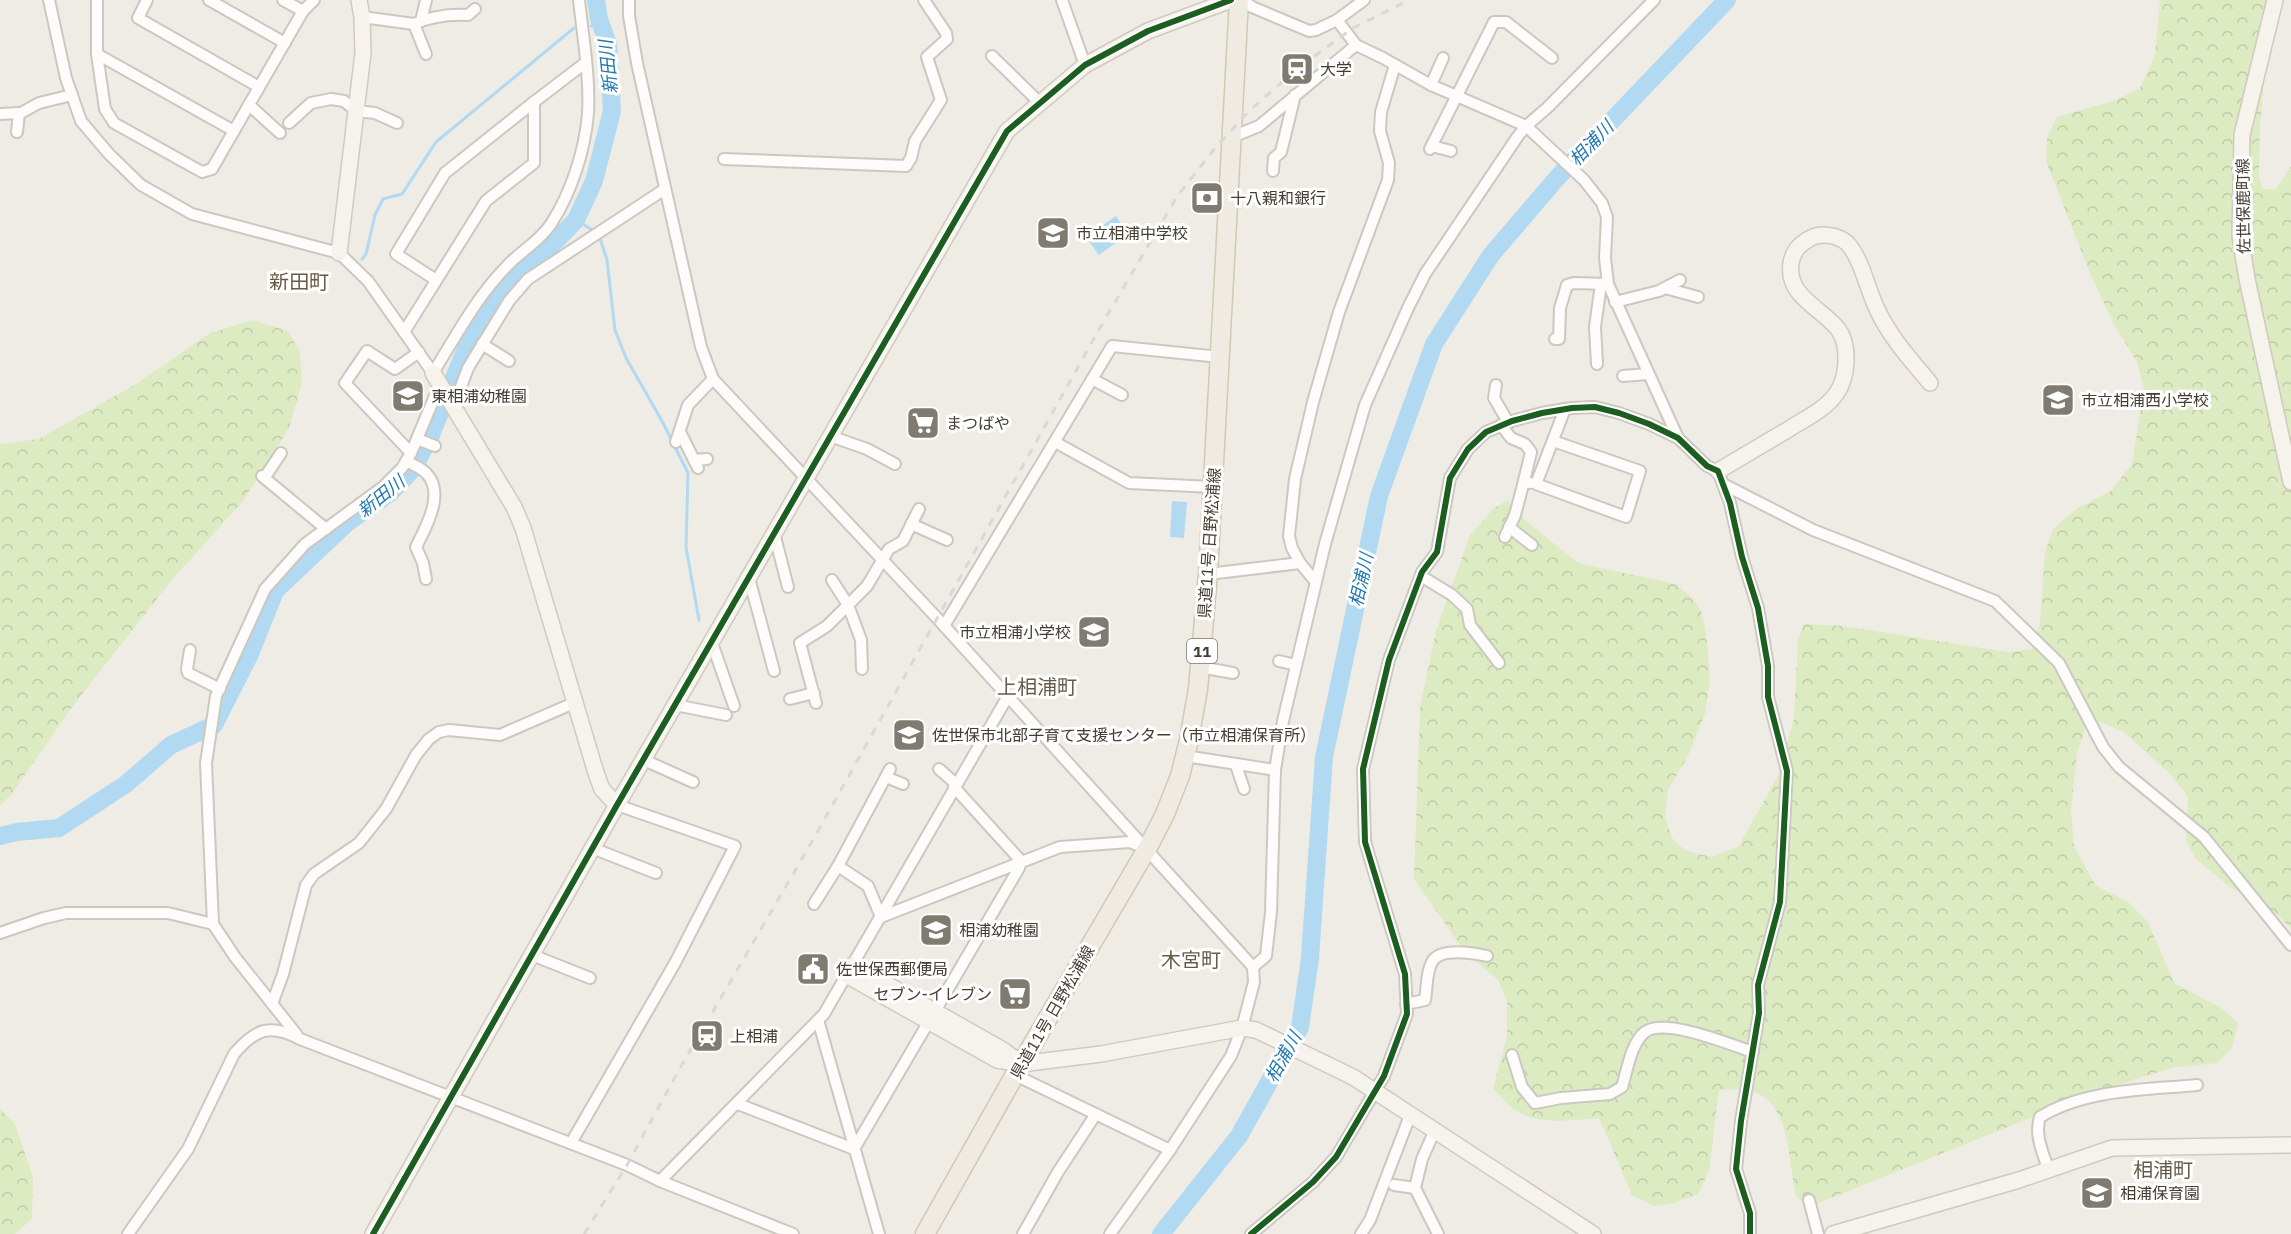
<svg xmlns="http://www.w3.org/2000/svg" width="2291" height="1234" font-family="'IBM Plex Sans','Noto Sans JP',sans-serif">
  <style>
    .forest { fill: url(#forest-crowns) }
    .water { fill: #b1d9f1 }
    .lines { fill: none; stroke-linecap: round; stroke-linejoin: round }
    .stream { stroke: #b1d9f1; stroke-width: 3 }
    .river { stroke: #b1d9f1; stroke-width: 18 }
    .street-casing { stroke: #cbc8c1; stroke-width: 14 }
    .secondary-casing { stroke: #d0cabd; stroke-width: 18 }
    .primary-casing { stroke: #d3c8b1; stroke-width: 21 }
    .street { stroke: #fdfcfb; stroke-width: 10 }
    .secondary { stroke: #f6f3ec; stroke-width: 15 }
    .primary { stroke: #f0ebe2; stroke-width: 18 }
    .rail { stroke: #d8d8d7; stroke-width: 3; stroke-dasharray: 8 8; stroke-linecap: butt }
    .cycleway-casing { stroke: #fff; stroke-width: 10 }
    .cycleway { stroke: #1b5e20; stroke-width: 6 }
    .labels { text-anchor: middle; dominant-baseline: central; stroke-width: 6; stroke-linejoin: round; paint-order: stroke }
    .shield { fill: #fff; stroke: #7c7770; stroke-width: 1.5 }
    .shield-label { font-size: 15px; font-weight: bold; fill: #443d32 }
    .poi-label { font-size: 16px; fill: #443d32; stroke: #fff; text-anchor: start }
    .street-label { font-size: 16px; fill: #443d32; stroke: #fff }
    .water-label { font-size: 18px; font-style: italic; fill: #2178b0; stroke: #fff }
    .quarter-label { font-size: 20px; fill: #685a48; stroke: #fff }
  </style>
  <defs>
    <pattern id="forest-crowns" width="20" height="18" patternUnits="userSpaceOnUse" patternTransform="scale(1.5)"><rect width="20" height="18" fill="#ddebc2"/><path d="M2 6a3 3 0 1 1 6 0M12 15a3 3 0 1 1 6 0" fill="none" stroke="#bfcaa7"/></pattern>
  </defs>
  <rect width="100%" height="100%" fill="#efece5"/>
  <g class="forest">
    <path d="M2160 0H2270L2260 128 2259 176 2263 189H2276L2291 166V929L2277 914 2230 887 2196 859 2186 841 2188 796 2170 774 2124 732 2101 722 2085 729 2077 753 2071 811 2074 847 2096 886 2127 901 2148 922 2174 983 2221 1008 2238 1023 2232 1048 2217 1063 2172 1068 2132 1080 2048 1111 1811 1206 1797 1198C1787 1164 1793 1104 1752 1091 1742 1088 1729 1090 1719 1090L1709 1171 1698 1194 1674 1203 1654 1206 1632 1195 1599 1118C1574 1120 1541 1125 1518 1112 1509 1107 1501 1096 1493 1089L1507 1036V1002L1498 980 1465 952 1414 879 1420 708 1436 631 1470 535 1493 509 1507 500 1525 520 1578 563 1676 584 1695 601 1701 611 1706 632 1710 679 1705 714 1688 756 1668 790 1665 817 1672 838 1686 851 1712 857 1738 847 1778 776 1794 718 1798 640 1804 624 1843 626 2008 652 2032 649 2040 624 2045 552 2053 529 2076 509 2111 491 2132 464 2144 389 2137 362 2115 326 2091 276 2046 161 2047 138 2057 117 2116 100 2140 88 2155 55Z"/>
    <polygon points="253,320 288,331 300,352 302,383 289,428 243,501 171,581 75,703 11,795 0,805 0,444 39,439 136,384 210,333"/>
    <polygon points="0,1109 15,1124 33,1177 32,1219 15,1234 0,1234"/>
  </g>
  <g class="water">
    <polygon points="1116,216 1128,234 1099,255 1086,237"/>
    <polygon points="1172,501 1187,502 1184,538 1170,537"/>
  </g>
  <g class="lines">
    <g class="stream">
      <polyline points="591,26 601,24"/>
      <polyline points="576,220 594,231"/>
      <polyline points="599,235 607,260 615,330 626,358 662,421 688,473 686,547 699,620"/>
      <polyline points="362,259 366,254 375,215 383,199 402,194 436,142 574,28"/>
    </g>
    <g class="river">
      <polyline points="0,836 17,832 59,828 126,784 171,745 214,725 250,654 275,591 348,522 391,492 413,469 431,435 469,341 511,279 544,253 576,220 594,181 612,111 608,44 599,19 596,0"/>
      <polyline points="1161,1234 1239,1136 1300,1027 1310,958 1324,757 1379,496 1434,344 1491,255 1557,178 1727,0"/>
    </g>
    <defs>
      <g id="street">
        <path d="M49 0 66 78 81 121 109 154 141 185 192 214 339 253 368 281 433 373C456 336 477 296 508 265 522 250 539 242 551 224 571 193 585 151 588 113 590 76 583 37 579 0"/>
        <polyline points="97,0 97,54 105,109 114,123 202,172 212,169 303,11 314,0"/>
        <polyline points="147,0 138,18 259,87"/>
        <polyline points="209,0 285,43"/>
        <polyline points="283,0 303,11"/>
        <polyline points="629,0 629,16 637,63 701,347 713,379 937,618 1253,967 1254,982 1242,1028 1231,1056 1170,1150 1110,1234"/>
        <polyline points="1062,0 1085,65"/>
        <polyline points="1243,0 1252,7 1309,31 1316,30 1337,20 1356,45 1383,58 1431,85 1526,126 1584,180 1602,203 1607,217 1605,258 1608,284 1678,438"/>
        <polyline points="362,17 414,24 426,54"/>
        <polyline points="1337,20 1364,0"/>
        <polyline points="421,21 426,0"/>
        <path d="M414 24C432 16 448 14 468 15L475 9"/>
        <polyline points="97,54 234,131"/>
        <polyline points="992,56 1040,103"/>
        <polyline points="1431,85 1443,58"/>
        <polyline points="249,105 280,133"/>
        <polyline points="0,114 21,113 39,103 72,95"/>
        <polyline points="289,123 311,103 331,99 344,101 356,111 375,113 397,123"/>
        <polyline points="17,132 19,113"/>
        <polyline points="1232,137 1259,126 1356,45"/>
        <polyline points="1432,146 1451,151"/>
        <polyline points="1430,149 1494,22 1506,22 1552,58"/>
        <polyline points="724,159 906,166 911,158 915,141 941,100 927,57 947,39 946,33 924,0"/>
        <polyline points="1273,171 1274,158 1281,152 1295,95"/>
        <polyline points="436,280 396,254 445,173 534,102"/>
        <polyline points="1665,288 1698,297"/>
        <polyline points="1615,302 1659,291 1680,280"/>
        <polyline points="404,332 486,201 534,163 534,102 585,63"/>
        <polyline points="1555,339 1559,339 1560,308 1567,285 1574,283 1608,284"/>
        <polyline points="482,344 509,361"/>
        <polyline points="1597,364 1595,327 1601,284"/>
        <polyline points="1623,376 1648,374"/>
        <polyline points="1092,379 1122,395"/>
        <polyline points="1496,385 1494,398 1508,422"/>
        <polyline points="454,405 468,368 509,301 528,279 665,189"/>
        <polyline points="1501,425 1511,438 1525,444 1531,452 1524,481"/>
        <polyline points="680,432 698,468"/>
        <polyline points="830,436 867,449 895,464"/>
        <polyline points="417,439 435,446"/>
        <polyline points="1553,441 1640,471 1626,517 1536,484 1565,409"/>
        <polyline points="676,442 688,405 713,379"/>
        <polyline points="1055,442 1129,483 1213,487"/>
        <polyline points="411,453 345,383 367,351 395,369 419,352"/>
        <polyline points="694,460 707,459"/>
        <path d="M406 461C413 465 422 468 427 474 445 494 426 527 416 547L423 563 426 579"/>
        <polyline points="262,476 326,529"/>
        <polyline points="265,477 281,453"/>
        <polyline points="1723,484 1813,530 1995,601 2059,663 2103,747 2119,767 2204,837 2291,945"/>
        <polyline points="911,524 947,540"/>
        <polyline points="1509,527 1532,545"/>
        <polyline points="774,533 788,587"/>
        <polyline points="1505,537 1515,515 1524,481 1530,483"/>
        <polyline points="1300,563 1316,582"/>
        <polyline points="1208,574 1300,563 1292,548 1289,536 1295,479 1313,402 1339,312 1388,180 1389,163 1380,131 1381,112 1395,65"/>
        <polyline points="1421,576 1452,595 1467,609 1470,625 1499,663"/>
        <polyline points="749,578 774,671"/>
        <polyline points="832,580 848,605 861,640 862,669"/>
        <polyline points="944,626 1112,346 1220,357"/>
        <polyline points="712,643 734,706"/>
        <polyline points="190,650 187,669 188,673 220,689"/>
        <polyline points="1279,661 1296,665"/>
        <polyline points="1200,667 1233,673"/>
        <polyline points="790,699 814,693"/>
        <polyline points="816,703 800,643 827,626 867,586 889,549 903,541 919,509"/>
        <polyline points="675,705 726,715"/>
        <polyline points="1185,756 1275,770"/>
        <polyline points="644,760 693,782"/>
        <polyline points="1236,765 1244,789"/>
        <polyline points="939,769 956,784"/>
        <polyline points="886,777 903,784"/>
        <polyline points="954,787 1021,861"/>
        <polyline points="592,848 656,873"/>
        <polyline points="838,866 890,769"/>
        <polyline points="814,904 838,866 868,886 881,917"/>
        <polyline points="881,917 1060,847 1130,842 1144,848"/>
        <polyline points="0,933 44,918 66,913 168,913 213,924"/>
        <polyline points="532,955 590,978"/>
        <polyline points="1253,967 1266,956 1271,912 1275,770 1283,721 1325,544 1365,405 1408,308 1425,274 1518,136 1526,126 1547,108 1654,0"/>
        <polyline points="272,1004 283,974 306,885 314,874 359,843 386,809 416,755 429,739 439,732 449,730 500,735 576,702"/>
        <path d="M1406 1004 1425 1000C1427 989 1426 972 1432 962 1440 947 1474 953 1487 956"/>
        <polyline points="818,1020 879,1234"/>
        <polyline points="297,1035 235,957 213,924 206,763 216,696 265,589 305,544 383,487 402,468 411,453 440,384"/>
        <path d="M1512 1055 1522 1087 1535 1103 1561 1098 1610 1094 1622 1087C1627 1071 1631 1043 1645 1032 1665 1017 1731 1045 1753 1052"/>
        <polyline points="1015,1075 1170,1150"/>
        <polyline points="738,1104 854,1149"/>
        <polyline points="1435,1130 1422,1159 1415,1188 1438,1234"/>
        <polyline points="571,1143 675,963 735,846 617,805"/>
        <polyline points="854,1149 1019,868 1021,861"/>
        <path d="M2048 1169C2043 1152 2034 1135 2040 1117 2085 1089 2146 1090 2197 1085"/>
        <polyline points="660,1181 824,1014 1008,696"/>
        <polyline points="1394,1185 1415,1188"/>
        <polyline points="1809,1200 1818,1234"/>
        <path d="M128 1234 188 1149 234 1054C255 1029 270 1023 300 1039L627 1165 660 1181 793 1234"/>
        <polyline points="1023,1234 1058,1172 1096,1114"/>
        <polyline points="1251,1234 1313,1182 1336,1157 1384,1076 1407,1014 1405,974 1365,842 1363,769 1389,660 1422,572 1437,552 1450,478 1468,449 1486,432 1512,421 1542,413 1572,408 1595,407 1619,413 1649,424 1678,438 1707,466 1718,471 1730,503 1742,557 1758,608 1768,666 1768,697 1787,771 1780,902 1758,985 1759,1013 1741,1121 1736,1169 1750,1213 1750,1234"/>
        <polyline points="1361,1234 1370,1220 1411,1113"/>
      </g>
      <g id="secondary">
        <polyline points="2275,0 2242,135 2240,236 2247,279 2291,482"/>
        <polyline points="339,253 363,53 362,17 359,0"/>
        <polyline points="433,373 514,507 523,528 596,773 602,789 617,805"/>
        <path d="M1718 471C1742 457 1765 443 1789 429 1804 419 1825 410 1836 394 1848 378 1850 345 1838 329 1820 307 1786 296 1791 263 1793 251 1799 245 1809 239 1820 232 1838 235 1847 243 1861 257 1868 291 1877 309 1889 336 1911 360 1930 383"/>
        <polyline points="853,965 1003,1050 1019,1062"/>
        <polyline points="848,976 997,1060 1021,1064 1101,1054 1242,1028 1256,1030 1353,1077 1593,1234"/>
        <polyline points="373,1234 617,805 1007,131 1085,65 1148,31 1231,0"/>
        <polyline points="1833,1234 2019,1180 2112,1148 2291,1145"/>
      </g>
      <polyline id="primary" points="925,1234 1021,1064 1147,849 1165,814 1180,776 1189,740 1198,689 1208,574 1239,0"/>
    </defs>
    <use href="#street" class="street-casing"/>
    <use href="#secondary" class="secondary-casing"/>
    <use href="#primary" class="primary-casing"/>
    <use href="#street" class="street"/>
    <use href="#secondary" class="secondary"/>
    <use href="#primary" class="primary"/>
    <polyline class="rail" points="584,1234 627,1165 680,1068 810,845 1105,319 1178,195 1216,147 1249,111 1297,69 1353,28 1409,0"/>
    <defs>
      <g id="cycleway">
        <polyline points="373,1234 617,805 1007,131 1085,65 1148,31 1231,0"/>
        <polyline points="1251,1234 1313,1182 1336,1157 1384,1076 1407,1014 1405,974 1365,842 1363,769 1389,660 1422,572 1437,552 1450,478 1468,449 1486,432 1512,421 1542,413 1572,408 1595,407 1619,413 1649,424 1678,438 1707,466 1718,471 1730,503 1742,557 1758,608 1768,666 1768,697 1787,771 1780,902 1758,985 1759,1013 1741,1121 1736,1169 1750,1213 1750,1234"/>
      </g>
    </defs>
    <use href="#cycleway" class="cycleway-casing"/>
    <use href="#cycleway" class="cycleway"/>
  </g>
  <defs>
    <symbol id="station-square" viewBox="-11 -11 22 22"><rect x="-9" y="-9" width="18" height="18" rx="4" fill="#807a71" stroke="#fff"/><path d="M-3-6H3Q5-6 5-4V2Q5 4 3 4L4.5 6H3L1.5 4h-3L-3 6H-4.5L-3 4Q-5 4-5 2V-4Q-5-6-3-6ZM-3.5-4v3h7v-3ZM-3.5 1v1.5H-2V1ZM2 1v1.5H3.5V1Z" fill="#fff"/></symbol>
    <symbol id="bank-square" viewBox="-11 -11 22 22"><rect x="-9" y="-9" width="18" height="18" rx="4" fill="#807a71" stroke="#fff"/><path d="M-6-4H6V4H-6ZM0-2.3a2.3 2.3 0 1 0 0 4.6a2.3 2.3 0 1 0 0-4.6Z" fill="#fff"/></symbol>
    <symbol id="school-square" viewBox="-11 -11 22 22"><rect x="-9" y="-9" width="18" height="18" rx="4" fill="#807a71" stroke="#fff"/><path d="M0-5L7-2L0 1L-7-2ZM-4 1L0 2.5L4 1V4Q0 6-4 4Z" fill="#fff"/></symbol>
    <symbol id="supermarket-square" viewBox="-11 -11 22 22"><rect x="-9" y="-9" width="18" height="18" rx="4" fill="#807a71" stroke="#fff"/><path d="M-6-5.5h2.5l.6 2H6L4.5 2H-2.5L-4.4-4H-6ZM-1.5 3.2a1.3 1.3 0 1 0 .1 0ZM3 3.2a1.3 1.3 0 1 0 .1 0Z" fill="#fff"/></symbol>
    <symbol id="civic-square" viewBox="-11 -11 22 22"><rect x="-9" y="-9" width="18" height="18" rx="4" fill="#807a71" stroke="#fff"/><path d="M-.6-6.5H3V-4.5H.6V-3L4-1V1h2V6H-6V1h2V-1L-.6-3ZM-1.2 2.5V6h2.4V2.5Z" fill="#fff"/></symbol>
  </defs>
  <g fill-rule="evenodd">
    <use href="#station-square" x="1278" y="50" width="38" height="38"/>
    <use href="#bank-square" x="1188" y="179" width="38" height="38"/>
    <use href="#school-square" x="1034" y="214" width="38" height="38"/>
    <use href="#school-square" x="389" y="377" width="38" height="38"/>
    <use href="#school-square" x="2039" y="381" width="38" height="38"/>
    <use href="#supermarket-square" x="904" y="404" width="38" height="38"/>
    <use href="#school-square" x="1075" y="613" width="38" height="38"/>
    <use href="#school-square" x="890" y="716" width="38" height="38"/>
    <use href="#school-square" x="917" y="911" width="38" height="38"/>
    <use href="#civic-square" x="794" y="950" width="38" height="38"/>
    <use href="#supermarket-square" x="996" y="975" width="38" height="38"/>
    <use href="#station-square" x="688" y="1017" width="38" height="38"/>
    <use href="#school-square" x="2078" y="1174" width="38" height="38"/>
  </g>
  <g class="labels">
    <rect class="shield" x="1187" y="639" width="30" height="24" rx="4.5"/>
    <g class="shield-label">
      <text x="1202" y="651">11</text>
    </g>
    <g class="poi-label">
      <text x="1320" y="69">大学</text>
      <text x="1230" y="198">十八親和銀行</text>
      <text x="1076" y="233">市立相浦中学校</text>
      <text x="431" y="396">東相浦幼稚園</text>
      <text x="2081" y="400">市立相浦西小学校</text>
      <text x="946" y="423">まつばや</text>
      <text x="1071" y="632" text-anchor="end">市立相浦小学校</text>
      <text x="932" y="735">佐世保市北部子育て支援センター（市立相浦保育所）</text>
      <text x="959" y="930">相浦幼稚園</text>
      <text x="836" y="969">佐世保西郵便局</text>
      <text x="992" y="994" text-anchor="end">セブン-イレブン</text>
      <text x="730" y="1036">上相浦</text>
      <text x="2120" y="1193">相浦保育園</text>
    </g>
    <g class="street-label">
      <text transform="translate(2243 206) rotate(-91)">佐世保鹿町線</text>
      <text transform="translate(1209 543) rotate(-86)">県道11号 日野松浦線</text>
      <text transform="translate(1052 1012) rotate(-60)">県道11号 日野松浦線</text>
    </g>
    <g class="water-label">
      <text transform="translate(608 67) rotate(-96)">新田川</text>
      <text transform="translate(1591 143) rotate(-46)">相浦川</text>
      <text transform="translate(381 496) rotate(-39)">新田川</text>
      <text transform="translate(1361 580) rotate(-78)">相浦川</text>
      <text transform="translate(1283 1057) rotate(-61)">相浦川</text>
    </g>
    <g class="quarter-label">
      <text x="299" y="281">新田町</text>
      <text x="1037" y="686">上相浦町</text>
      <text x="1191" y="959">木宮町</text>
      <text x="2163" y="1169">相浦町</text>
    </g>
  </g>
</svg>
